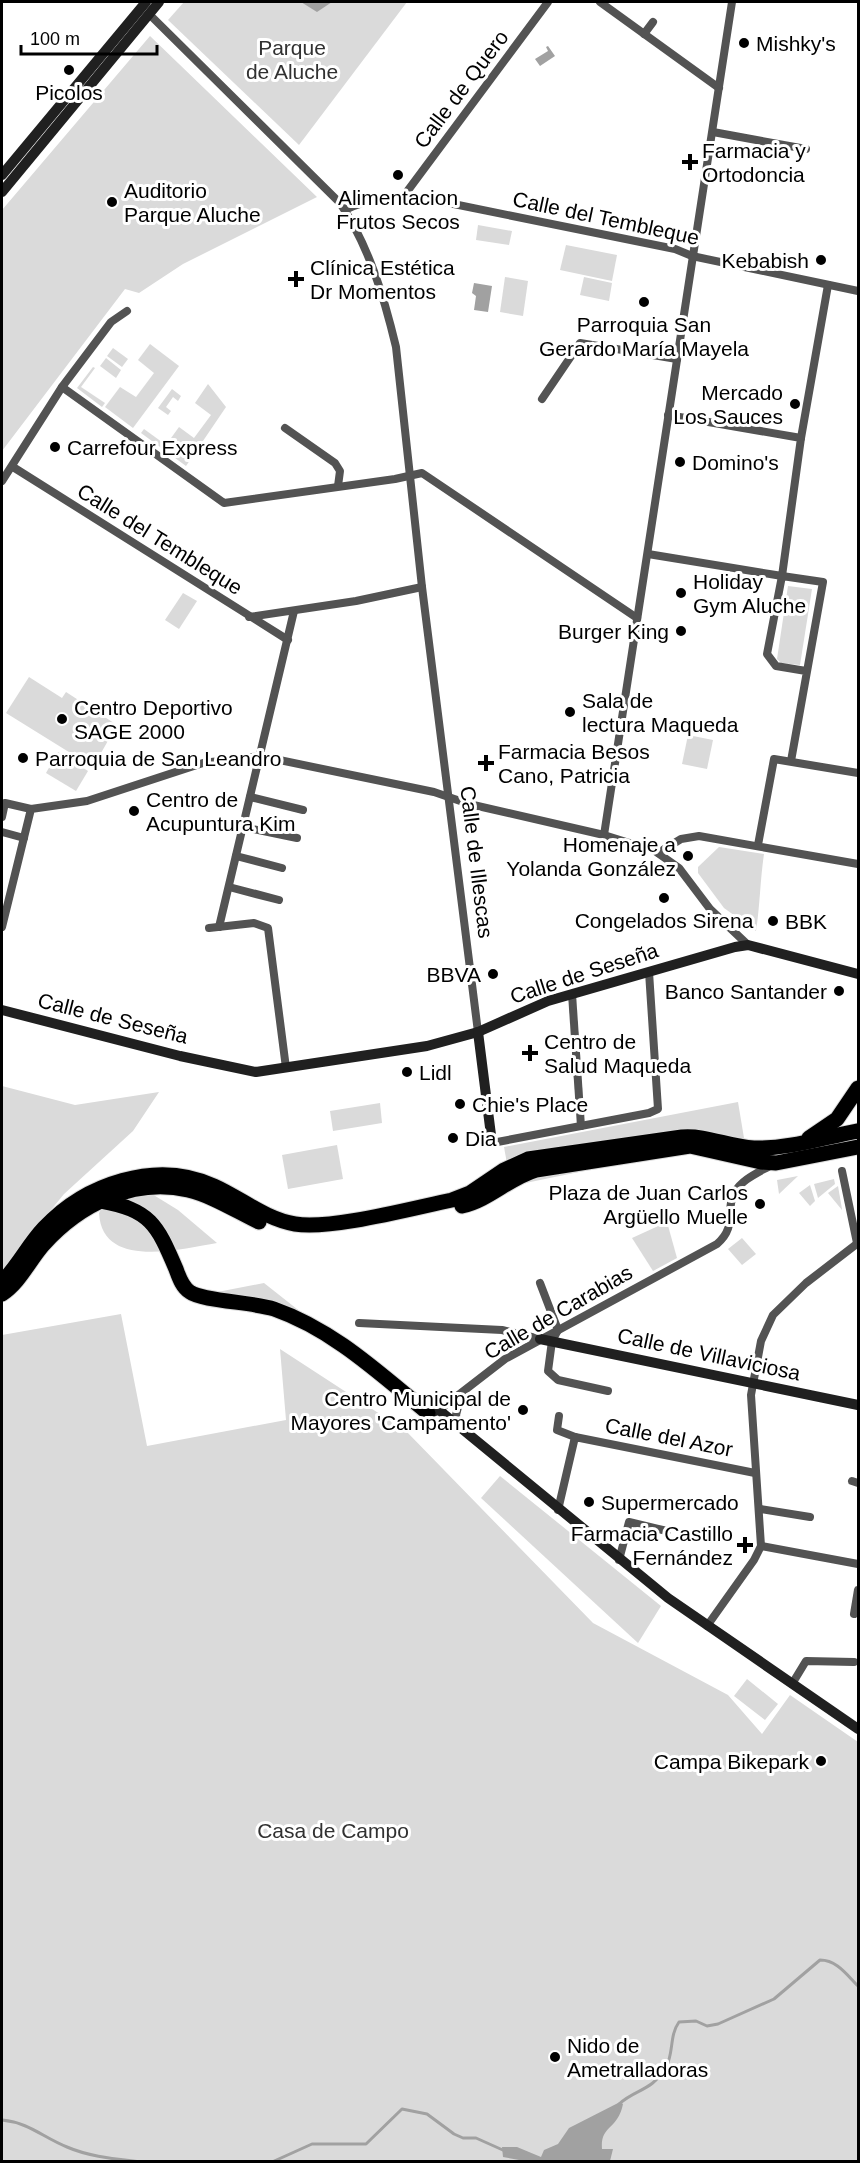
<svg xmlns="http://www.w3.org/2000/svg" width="860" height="2163" font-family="Helvetica,sans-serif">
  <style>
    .green { fill: #dadada }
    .water { fill: #a1a1a1 }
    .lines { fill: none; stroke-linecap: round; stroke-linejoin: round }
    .stream { stroke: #a1a1a1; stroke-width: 3 }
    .highway-casing { stroke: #dbdbdb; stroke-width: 17 }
    .street { stroke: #535353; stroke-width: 8 }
    .secondary { stroke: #202020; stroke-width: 10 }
    .highway { stroke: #000; stroke-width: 15 }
    .poi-dot { fill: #000; stroke: #fff; stroke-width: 2 }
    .labels { text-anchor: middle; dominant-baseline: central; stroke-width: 6; stroke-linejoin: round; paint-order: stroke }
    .poi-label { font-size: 21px; fill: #000; stroke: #fff; text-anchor: start }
    .park-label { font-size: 21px; fill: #313131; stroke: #fff }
    .street-label { font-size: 21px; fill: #000; stroke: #fff }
  </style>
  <rect width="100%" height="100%" fill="#fff"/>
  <g class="green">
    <polygon points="184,2 407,2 299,145 168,20"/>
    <polygon points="150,36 317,197 183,264 139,293 125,289 2,451 2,210"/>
    <polygon points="478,225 512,231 509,245 476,240"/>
    <polygon points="566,245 617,255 612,281 560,270"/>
    <polygon points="505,277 528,281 523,316 500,312"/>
    <polygon points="584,277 612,283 609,301 580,295"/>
    <polygon points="150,344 179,366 133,428 105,407 120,387 136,397 154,373 138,360"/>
    <polygon points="113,348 128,359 122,367 107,356"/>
    <polygon points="106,358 121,370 116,378 100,366"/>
    <polygon points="93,367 95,368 81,387 105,403 102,407 77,388"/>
    <polygon points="208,384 226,407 186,466 141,433 144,429 166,445 179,427 194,438 211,415 195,403"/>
    <polygon points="172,389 181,396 178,401 173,397 166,407 171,411 168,415 158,408"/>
    <polygon points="788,586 812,589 800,665 781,663 777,659"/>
    <polygon points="183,593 197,601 179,629 165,620"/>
    <polygon points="29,677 62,698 66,692 117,725 93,767 6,713"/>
    <polygon points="688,735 713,740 707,769 682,764"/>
    <polygon points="58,752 88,771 76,791 46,773"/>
    <path d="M719 847 764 854C760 881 760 905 756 931L724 908 698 873V867Z"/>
    <polygon points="2,1086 75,1105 159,1092 133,1131 64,1194 2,1270"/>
    <polygon points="738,1102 744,1138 511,1186 504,1147"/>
    <polygon points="380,1103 382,1123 333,1131 330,1111"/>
    <polygon points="337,1145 343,1179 288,1189 282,1155"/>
    <polygon points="798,1176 779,1194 777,1180"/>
    <polygon points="834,1179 835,1184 818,1198 814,1184"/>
    <polygon points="810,1185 815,1201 810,1206 799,1193"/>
    <polygon points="838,1186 842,1209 842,1210 828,1193"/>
    <path d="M152 1194 178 1210 217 1243C180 1249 102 1270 99 1213L105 1203Z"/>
    <polygon points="667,1222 677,1258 653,1271 632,1238"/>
    <polygon points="742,1238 756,1254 742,1265 728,1249"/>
    <polygon points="264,1283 316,1324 207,1294"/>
    <polygon points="121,1314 147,1446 286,1420 280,1349 406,1431 593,1623 728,1695 762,1734 790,1695 858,1742 858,2161 2,2162 2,1335"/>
    <polygon points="500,1476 661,1606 638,1643 481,1498"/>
    <polygon points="747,1679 778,1704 765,1720 734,1696"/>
  </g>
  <g class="water">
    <polygon points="301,2 332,2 317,12"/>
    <polygon points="548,46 555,56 540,66 535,59 548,51 546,47"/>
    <polygon points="474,283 492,286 488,312 474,310 476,296 472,293"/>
    <path d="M620 2102 623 2104C618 2130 600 2125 602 2149H613L610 2161 530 2162 503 2157 502 2147H517L541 2157 544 2150 558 2144 569 2128Z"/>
  </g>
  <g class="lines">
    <g class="stream">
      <path d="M619 2104C637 2088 651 2092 666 2067 674 2053 669 2036 679 2022L696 2021 707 2026 718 2024 774 1999 820 1960C837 1960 847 1975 858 1986"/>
      <path d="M2 2120C30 2123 42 2137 67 2147 90 2157 117 2159 141 2162"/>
      <polyline points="272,2162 312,2144 366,2144 402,2109 427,2114 454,2134 463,2138 476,2138 505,2151"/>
    </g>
    <defs>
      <g id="highway">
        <polyline points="809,1138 837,1119 858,1088"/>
        <path d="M101 1201C150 1210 157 1224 176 1269 179 1277 182 1287 190 1292 202 1301 253 1302 274 1309 334 1330 380 1374 428 1413"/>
        <path d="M462 1206C489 1200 509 1178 536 1170L690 1146 761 1162 776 1163 858 1147"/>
        <path d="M2 1282C18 1266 28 1245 44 1228 85 1184 156 1159 214 1186 241 1198 265 1219 295 1224 331 1230 413 1208 452 1200L470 1193 504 1170 528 1159 682 1137C707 1135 729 1147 754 1148 790 1149 824 1137 858 1131"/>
        <path d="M2 1294C20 1282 29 1261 43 1245 79 1205 133 1177 188 1190 213 1196 236 1211 259 1222"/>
      </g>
    </defs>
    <use href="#highway" class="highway-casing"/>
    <g class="street">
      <polyline points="600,2 719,88"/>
      <path d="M149 14 340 203C369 246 384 297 396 347L422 587 478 1032"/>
      <polyline points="644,34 653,22"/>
      <polyline points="713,132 806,149"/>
      <polyline points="403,197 548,2"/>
      <path d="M345 210C369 198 397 197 424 198L675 249 692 256 858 291"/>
      <polyline points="62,387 224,503 395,479 422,473 637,618"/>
      <polyline points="542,399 580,343 677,359"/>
      <polyline points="285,428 335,463 340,471 338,486"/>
      <polyline points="801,438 828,285"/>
      <polyline points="13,467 288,640"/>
      <polyline points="2,481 62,387 111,322 127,311"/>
      <polyline points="648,554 782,576 801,438 668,415"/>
      <polyline points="249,617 356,601 422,587"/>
      <polyline points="791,761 823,582 782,576 767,654 776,666 806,671"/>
      <polyline points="250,797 303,810"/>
      <polyline points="2,817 5,803 31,809"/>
      <polyline points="243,827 297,838"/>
      <polyline points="2,832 24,838"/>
      <polyline points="604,835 732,2"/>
      <polyline points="758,845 774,759 858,773"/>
      <polyline points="658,853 681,839 699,836 858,864"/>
      <polyline points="236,856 282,868"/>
      <polyline points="229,887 279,900"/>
      <polyline points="2,927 31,809 87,801 203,763 260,756 434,792 469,804 604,835 655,851 679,868 710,909 748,945"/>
      <polyline points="219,927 294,611"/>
      <polyline points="209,928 254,923 268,928 286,1068"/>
      <polyline points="572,994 581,1126"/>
      <polyline points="492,1143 649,1113 658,1109 649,972"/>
      <polyline points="842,1171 857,1243"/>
      <polyline points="540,1283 558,1330 552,1341 548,1371 558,1380 608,1391"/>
      <polyline points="359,1323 502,1330 540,1339"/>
      <path d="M439 1410 505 1359 717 1244C738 1226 724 1211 735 1192 742 1179 760 1172 773 1164"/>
      <polyline points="559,1416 557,1430 575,1437"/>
      <polyline points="458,1426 456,1415 461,1395"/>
      <polyline points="852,1481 858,1483"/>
      <polyline points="760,1509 810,1517"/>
      <polyline points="558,1510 575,1437 755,1473"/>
      <polyline points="761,1546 858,1564"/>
      <polyline points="619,1560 629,1522 667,1531"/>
      <polyline points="854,1614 858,1590"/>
      <polyline points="707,1626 754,1560 761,1546 751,1395 761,1341 773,1315 806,1283 858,1243"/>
      <polyline points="792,1684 806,1661 854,1662"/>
    </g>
    <g class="secondary">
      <polyline points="2,175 146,2"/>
      <polyline points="2,192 159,2"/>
      <polyline points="2,1010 180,1056 256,1072 427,1046 478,1032 548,1001 735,947 748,945 858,974"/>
      <polyline points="478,1032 492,1143"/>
      <polyline points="540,1339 858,1405"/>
      <polyline points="428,1413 439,1410 668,1598 858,1729"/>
    </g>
    <use href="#highway" class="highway"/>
  </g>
  <g class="poi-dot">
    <circle cx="744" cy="43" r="6"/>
    <circle cx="69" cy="70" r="6"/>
    <path d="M687 153h6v6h6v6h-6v6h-6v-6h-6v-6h6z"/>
    <circle cx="398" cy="175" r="6"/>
    <circle cx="112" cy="202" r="6"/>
    <circle cx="821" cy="260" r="6"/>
    <path d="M293 270h6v6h6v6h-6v6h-6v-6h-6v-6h6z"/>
    <circle cx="644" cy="302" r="6"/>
    <circle cx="795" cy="404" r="6"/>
    <circle cx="55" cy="447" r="6"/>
    <circle cx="680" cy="462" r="6"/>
    <circle cx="681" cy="593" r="6"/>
    <circle cx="681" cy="631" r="6"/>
    <circle cx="570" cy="712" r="6"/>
    <circle cx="62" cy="719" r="6"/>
    <circle cx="23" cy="758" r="6"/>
    <path d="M483 754h6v6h6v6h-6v6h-6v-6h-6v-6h6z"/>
    <circle cx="134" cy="811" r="6"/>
    <circle cx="688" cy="856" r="6"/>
    <circle cx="664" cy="898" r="6"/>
    <circle cx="773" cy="921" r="6"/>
    <circle cx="493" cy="974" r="6"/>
    <circle cx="839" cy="991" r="6"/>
    <path d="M527 1044h6v6h6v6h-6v6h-6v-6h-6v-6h6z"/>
    <circle cx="407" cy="1072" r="6"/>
    <circle cx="460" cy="1104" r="6"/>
    <circle cx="453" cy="1138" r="6"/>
    <circle cx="760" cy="1204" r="6"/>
    <circle cx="523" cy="1410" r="6"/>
    <circle cx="589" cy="1502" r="6"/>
    <path d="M742 1536h6v6h6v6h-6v6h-6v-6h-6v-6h6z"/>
    <circle cx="821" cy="1761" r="6"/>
    <circle cx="555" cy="2057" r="6"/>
  </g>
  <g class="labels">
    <g class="poi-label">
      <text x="756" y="43">Mishky's</text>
      <text x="69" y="92" text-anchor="middle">Picolos</text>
      <text x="702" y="150">Farmacia y<tspan x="702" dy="24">Ortodoncia</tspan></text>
      <text x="124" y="190">Auditorio<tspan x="124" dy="24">Parque Aluche</tspan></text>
      <text x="398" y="197" text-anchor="middle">Alimentacion<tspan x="398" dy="24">Frutos Secos</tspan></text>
      <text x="809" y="260" text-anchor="end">Kebabish</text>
      <text x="310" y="267">Clínica Estética<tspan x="310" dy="24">Dr Momentos</tspan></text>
      <text x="644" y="324" text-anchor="middle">Parroquia San<tspan x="644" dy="24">Gerardo María Mayela</tspan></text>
      <text x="783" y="392" text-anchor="end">Mercado<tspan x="783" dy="24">Los Sauces</tspan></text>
      <text x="67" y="447">Carrefour Express</text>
      <text x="692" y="462">Domino's</text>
      <text x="693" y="581">Holiday<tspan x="693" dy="24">Gym Aluche</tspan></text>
      <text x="669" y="631" text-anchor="end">Burger King</text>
      <text x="582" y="700">Sala de<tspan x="582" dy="24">lectura Maqueda</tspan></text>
      <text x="74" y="707">Centro Deportivo<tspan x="74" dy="24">SAGE 2000</tspan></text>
      <text x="498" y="751">Farmacia Besos<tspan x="498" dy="24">Cano, Patricia</tspan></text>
      <text x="35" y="758">Parroquia de San Leandro</text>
      <text x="146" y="799">Centro de<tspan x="146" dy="24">Acupuntura Kim</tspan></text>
      <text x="676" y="844" text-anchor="end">Homenaje a<tspan x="676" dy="24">Yolanda González</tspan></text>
      <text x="664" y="920" text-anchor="middle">Congelados Sirena</text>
      <text x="785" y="921">BBK</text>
      <text x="481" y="974" text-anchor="end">BBVA</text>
      <text x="827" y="991" text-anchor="end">Banco Santander</text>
      <text x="544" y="1041">Centro de<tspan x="544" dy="24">Salud Maqueda</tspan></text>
      <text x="419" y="1072">Lidl</text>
      <text x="472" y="1104">Chie's Place</text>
      <text x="465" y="1138">Dia</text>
      <text x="748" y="1192" text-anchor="end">Plaza de Juan Carlos<tspan x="748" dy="24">Argüello Muelle</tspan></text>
      <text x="511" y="1398" text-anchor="end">Centro Municipal de<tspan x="511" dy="24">Mayores 'Campamento'</tspan></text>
      <text x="601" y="1502">Supermercado</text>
      <text x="733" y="1533" text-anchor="end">Farmacia Castillo<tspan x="733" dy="24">Fernández</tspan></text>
      <text x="809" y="1761" text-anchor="end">Campa Bikepark</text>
      <text x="567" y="2045">Nido de<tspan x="567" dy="24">Ametralladoras</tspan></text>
    </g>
    <g class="park-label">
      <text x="292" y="47">Parque<tspan x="292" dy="24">de Aluche</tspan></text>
      <text x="333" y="1830">Casa de Campo</text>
    </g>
    <g class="street-label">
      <text transform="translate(461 89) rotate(-53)">Calle de Quero</text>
      <text transform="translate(606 218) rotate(12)">Calle del Tembleque</text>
      <text transform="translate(160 539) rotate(32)">Calle del Tembleque</text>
      <text transform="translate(477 862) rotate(83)">Calle de Illescas</text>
      <text transform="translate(584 973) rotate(-18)">Calle de Seseña</text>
      <text transform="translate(113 1018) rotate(14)">Calle de Seseña</text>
      <text transform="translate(558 1312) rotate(-30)">Calle de Carabias</text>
      <text transform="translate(709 1354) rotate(12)">Calle de Villaviciosa</text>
      <text transform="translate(669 1437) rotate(11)">Calle del Azor</text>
    </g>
  </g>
  <rect width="860" height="2163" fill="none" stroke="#000000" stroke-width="6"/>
  <path d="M21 45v9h136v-9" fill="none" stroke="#000000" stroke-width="3"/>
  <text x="30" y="45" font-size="18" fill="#000000" stroke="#ffffff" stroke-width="4.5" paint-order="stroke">100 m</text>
</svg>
